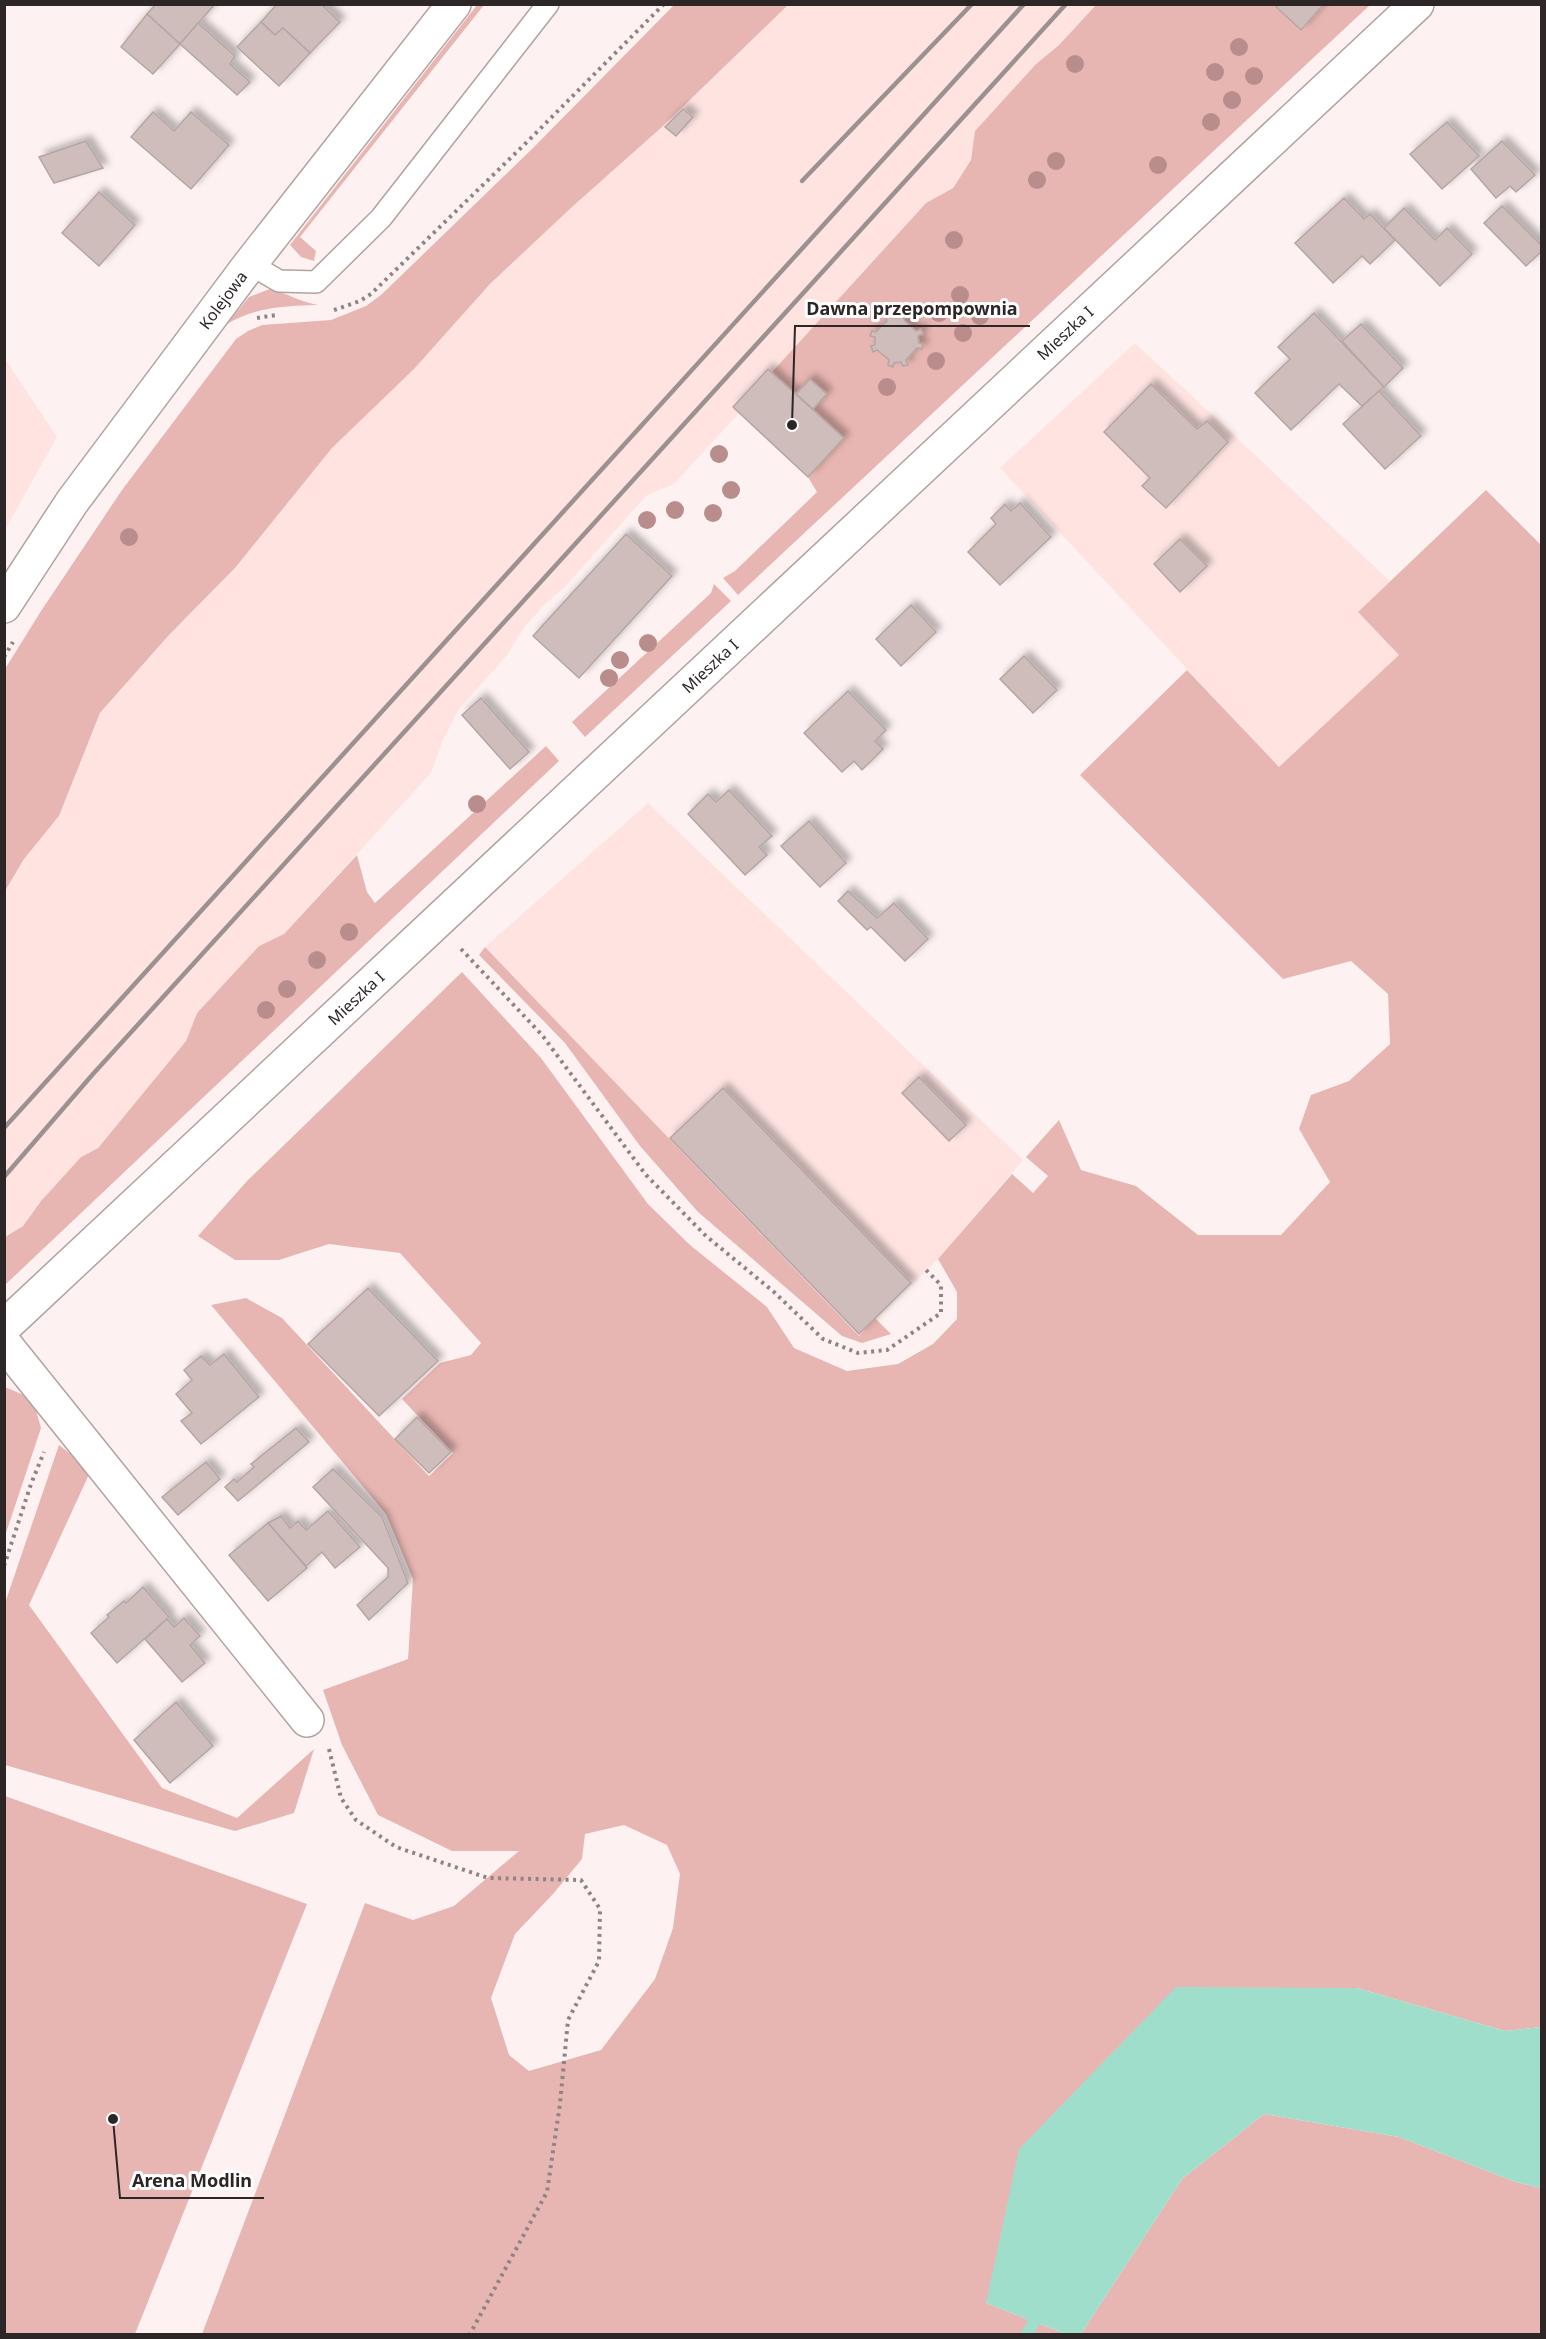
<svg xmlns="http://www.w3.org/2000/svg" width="1546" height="2339" font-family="'Noto Sans',sans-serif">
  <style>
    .built { fill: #fee3e1 }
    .green { fill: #e8b6b2; fill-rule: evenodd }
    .water { fill: #a0decc }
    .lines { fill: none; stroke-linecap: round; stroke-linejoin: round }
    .stream { stroke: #a0decc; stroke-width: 12 }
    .building { fill: #cebdbb; stroke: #b5a5a4; stroke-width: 1.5; filter: url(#shadow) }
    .lane-casing { stroke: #b2a2a0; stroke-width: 24 }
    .street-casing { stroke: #b2a2a0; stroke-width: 36 }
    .path { stroke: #8d8484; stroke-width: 4; stroke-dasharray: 3 4.5; stroke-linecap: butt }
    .lane { stroke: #fff; stroke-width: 21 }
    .street { stroke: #fff; stroke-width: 33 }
    .rail { stroke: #9a9190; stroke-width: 4.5 }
    .tree { fill: #b98d8c }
    .labels { text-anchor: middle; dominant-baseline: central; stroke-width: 6; stroke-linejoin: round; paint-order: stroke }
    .street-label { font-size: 16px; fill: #2d2626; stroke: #fff }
    .leader { fill: none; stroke: #2d2626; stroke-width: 2 }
    .callout-dot { fill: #2d2626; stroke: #fff; stroke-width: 2 }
    .callout-label { font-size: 18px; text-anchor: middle; font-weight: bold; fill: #2d2626; stroke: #fff; stroke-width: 6; stroke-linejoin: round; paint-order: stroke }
  </style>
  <defs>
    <filter id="shadow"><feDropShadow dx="5.5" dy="-5.5" stdDeviation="3" flood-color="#0004"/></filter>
  </defs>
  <rect width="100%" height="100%" fill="#fdf2f1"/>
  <g class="built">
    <polygon points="788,5 1096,5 1059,45 1036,64 976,131 971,160 952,188 926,203 772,372 768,369 733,407 739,413 674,484 647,495 565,587 543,606 524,628 507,655 459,709 443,740 431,773 284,934 259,946 197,1013 186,1041 98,1148 81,1157 41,1201 23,1226 5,1237 4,891 24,859 59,816 100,714 169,635 235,568 332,448 414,369 490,284 572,207 662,127"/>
    <polygon points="1135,343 1390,581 1358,612 1400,655 1279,768 1000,468"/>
    <polygon points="5,359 57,437 5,530"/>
    <polygon points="648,803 1023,1160 938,1259 859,1337 485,947"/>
  </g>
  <g class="green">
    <polygon points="675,4 788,5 662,127 572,207 490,284 414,369 332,448 235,568 169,635 100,713 59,816 24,859 5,891 5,669 41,611 122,490 236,339 248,331 262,325 331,320 366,306 381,295 533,148"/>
    <polygon points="477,5 484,5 300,237 316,251 314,261 301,257 290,245"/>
    <polygon points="1096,5 1273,5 1301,30 1324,5 1370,5 738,595 723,578 735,571 817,492 808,477 844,438 813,409 826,394 810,379 796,394 772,372 926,203 953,188 971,160 975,131 1036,64 1059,45"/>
    <path d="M270 289C287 293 300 302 318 305 285 306 256 307 227 324L249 297Z"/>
    <path d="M1486 490 1542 546 1541 2027 1505 2031 1357 1988 986 2303 1066 2334H202L365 1903 413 1920 454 1906 519 1851H452L378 1815 342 1745 323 1690 408 1659 413 1579 386 1514 211 1305 246 1298 282 1318 429 1476 453 1453 402 1399 440 1363 471 1355 481 1343 400 1253 329 1244 279 1260H235L198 1236 248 1180 462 972 541 1058 648 1204 690 1245 767 1307 794 1348 847 1371 898 1364 933 1344 957 1319V1292L938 1259 1012 1174 1033 1193 1048 1176 1026 1157 1059 1120 1081 1170 1136 1186 1198 1235H1281L1330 1182 1299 1129 1311 1095 1349 1081 1390 1044 1388 994 1351 961 1283 979 1080 775 1187 670 1279 767 1399 655 1358 612ZM624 1825 667 1845 680 1874 673 1928 655 1979 601 2050 529 2071 509 2055 491 1998 515 1934 553 1894 582 1859 585 1834Z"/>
    <polygon points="714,584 731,601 585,737 572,722 711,593"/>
    <polygon points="546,746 559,761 5,1285 5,1237 23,1226 41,1201 81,1157 98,1148 186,1041 197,1013 259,946 284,934 357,855 367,892 375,903"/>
    <polygon points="485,947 859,1336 875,1318 891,1334 862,1343 842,1336 698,1212 640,1146 565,1043 479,955"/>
    <polygon points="5,1387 26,1396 34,1403 41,1428 5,1536"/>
    <polygon points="59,1445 91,1470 29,1605 162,1788 237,1818 314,1749 294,1813 235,1831 5,1765 5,1603"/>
    <polygon points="5,1796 307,1904 135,2334 5,2334"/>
    <polygon points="1264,2114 1399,2137 1516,2182 1541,2188 1541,2334 1081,2334 1182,2179"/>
  </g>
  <polygon class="water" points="1176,1987 1357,1988 1505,2031 1541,2027 1541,2188 1516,2182 1399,2137 1264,2114 1182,2179 1081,2334 1066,2334 986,2303 1019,2149"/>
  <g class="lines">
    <polyline class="stream" points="1027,2334 1034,2322"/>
  </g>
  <g class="building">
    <polygon points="156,4 215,4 180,44 147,14"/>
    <polygon points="277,4 321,4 340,22 310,53 283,28 275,35 261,22"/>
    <polygon points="1273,4 1324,4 1301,30"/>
    <polygon points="147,14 180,44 153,74 121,47"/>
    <polygon points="261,22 275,35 283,28 310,53 279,86 237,47"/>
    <polygon points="198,23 235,56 230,64 250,82 237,95 180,44"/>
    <polygon points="683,109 693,117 676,136 665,127"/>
    <polygon points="153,112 174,131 191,112 229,145 191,189 131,137"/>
    <polygon points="1447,122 1479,156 1442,189 1410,154"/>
    <polygon points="86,141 103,168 54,183 39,157"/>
    <polygon points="1502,141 1535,175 1516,192 1510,186 1496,198 1471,169"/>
    <polygon points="99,192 135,225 99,266 62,233"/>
    <polygon points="1344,198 1364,219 1370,214 1395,240 1370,264 1362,256 1333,283 1295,243"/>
    <polygon points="1502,206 1542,246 1542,251 1526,266 1484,223"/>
    <polygon points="1404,208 1435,240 1447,228 1472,254 1440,286 1384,228"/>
    <polygon points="1314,313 1384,387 1362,406 1339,384 1291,430 1255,393 1290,359 1278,347"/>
    <polygon points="891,314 892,318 900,318 901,314 905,315 904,320 916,331 921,329 923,334 918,336 919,343 923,344 922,349 917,348 906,360 908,365 903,366 901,362 894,363 893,367 888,365 889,360 877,350 873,352 871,346 875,345 875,337 870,336 872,331 876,332 887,321 886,316"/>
    <polygon points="1361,324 1403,368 1384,387 1342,341"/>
    <polygon points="768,369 844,438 808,477 733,407"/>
    <polygon points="810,379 827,394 813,409 796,394"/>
    <polygon points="1151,384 1197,429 1207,421 1228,442 1166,508 1142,486 1150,478 1104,432"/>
    <polygon points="1379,391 1421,436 1385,469 1343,424"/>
    <polygon points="1020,503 1051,537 1000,585 968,552 996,524 991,518 1005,504 1011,511"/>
    <polygon points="626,534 672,576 579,678 533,636"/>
    <polygon points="1180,539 1207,566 1180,592 1154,564"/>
    <polygon points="911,605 936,632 901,666 876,639"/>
    <polygon points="1024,656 1057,690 1033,713 1000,679"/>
    <polygon points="848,691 886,730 875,741 883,749 862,770 854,761 842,772 804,733"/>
    <polygon points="481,698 529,752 510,769 462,715"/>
    <polygon points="729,790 772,836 759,847 767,855 745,875 688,814 708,794 716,802"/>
    <polygon points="809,821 846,863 820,887 781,846"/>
    <polygon points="848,891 877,918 894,903 928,939 905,961 871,927 867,930 838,901"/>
    <polygon points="919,1077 966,1125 949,1141 902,1093"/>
    <polygon points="723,1088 911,1283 859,1334 670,1138"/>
    <polygon points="368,1288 438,1361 379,1416 308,1344"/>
    <polygon points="224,1354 259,1397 201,1444 181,1421 192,1413 176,1394 192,1380 184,1370 201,1356 210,1365"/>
    <polygon points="417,1417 451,1452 429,1473 395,1439"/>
    <polygon points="296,1428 309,1442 238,1501 225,1487 234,1479 237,1482 254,1467 251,1464"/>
    <polygon points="206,1462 220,1479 178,1515 162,1497"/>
    <polygon points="333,1469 382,1517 408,1583 369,1620 357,1605 388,1577 388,1568 313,1487"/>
    <polygon points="328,1511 360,1547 335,1568 322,1552 306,1566 268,1523 281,1516 290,1528 298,1521 306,1530"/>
    <polygon points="268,1523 307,1568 268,1601 229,1555"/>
    <polygon points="143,1587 169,1617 117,1663 91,1633 109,1617 107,1615 124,1601 126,1603"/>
    <polygon points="184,1618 200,1636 190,1645 205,1663 182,1682 145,1639 167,1619 174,1627"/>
    <polygon points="176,1702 213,1746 170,1783 134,1740"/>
  </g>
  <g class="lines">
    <defs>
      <polyline id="lane" points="250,264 279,281 316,282 381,218 548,4"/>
      <g id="street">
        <polyline points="4,606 72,502 185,351 250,264 454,4"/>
        <polyline points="4,1327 1417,4"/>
        <polyline points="4,1343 307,1720"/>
      </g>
    </defs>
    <use href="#lane" class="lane-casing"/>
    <use href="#street" class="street-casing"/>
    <g class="path">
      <polyline points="334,310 360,301 371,294 528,141 664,4"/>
      <polyline points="257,318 276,315"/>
      <polyline points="4,657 13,642"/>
      <polyline points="461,949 542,1035 646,1175 706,1236 774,1292 823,1339 858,1353 887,1350 941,1313 941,1285 926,1270"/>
      <polyline points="4,1566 31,1484 44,1452"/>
      <polyline points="329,1749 341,1798 356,1820 396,1847 488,1878 581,1880 600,1909 599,1961 568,2020 560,2104 547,2192 470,2334"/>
    </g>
    <use href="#lane" class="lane"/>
    <use href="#street" class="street"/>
    <g class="rail">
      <polyline points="802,181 972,4"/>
      <polyline points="4,1128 1024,4"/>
      <polyline points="4,1177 93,1074 256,895 1066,4"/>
    </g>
  </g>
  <g class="tree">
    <circle cx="1239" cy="47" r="9"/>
    <circle cx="1075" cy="64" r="9"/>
    <circle cx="1215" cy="72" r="9"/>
    <circle cx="1254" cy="76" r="9"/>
    <circle cx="1232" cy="100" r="9"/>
    <circle cx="1211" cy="122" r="9"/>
    <circle cx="1056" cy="161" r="9"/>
    <circle cx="1158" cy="165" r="9"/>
    <circle cx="1037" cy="180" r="9"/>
    <circle cx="954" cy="240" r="9"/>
    <circle cx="960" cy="295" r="9"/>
    <circle cx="939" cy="313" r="9"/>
    <circle cx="980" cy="316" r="9"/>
    <circle cx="963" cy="333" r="9"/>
    <circle cx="936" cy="361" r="9"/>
    <circle cx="887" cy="387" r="9"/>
    <circle cx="719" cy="454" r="9"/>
    <circle cx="731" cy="490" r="9"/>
    <circle cx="675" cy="510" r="9"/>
    <circle cx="713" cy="513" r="9"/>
    <circle cx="647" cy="520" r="9"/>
    <circle cx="129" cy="537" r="9"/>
    <circle cx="648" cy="643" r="9"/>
    <circle cx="620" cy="660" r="9"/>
    <circle cx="609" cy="678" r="9"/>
    <circle cx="477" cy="804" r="9"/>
    <circle cx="349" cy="932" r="9"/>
    <circle cx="317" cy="960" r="9"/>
    <circle cx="287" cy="989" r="9"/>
    <circle cx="266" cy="1010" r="9"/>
  </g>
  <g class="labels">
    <g class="street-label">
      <text transform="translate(223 300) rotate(-53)">Kolejowa</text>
      <text transform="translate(1065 333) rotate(-43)">Mieszka I</text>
      <text transform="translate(710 666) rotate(-43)">Mieszka I</text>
      <text transform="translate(356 998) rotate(-43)">Mieszka I</text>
    </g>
  </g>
  <path class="leader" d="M792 425L795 326H1030M113 2119L120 2198H264"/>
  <g class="callout-dot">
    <circle cx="792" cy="425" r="6"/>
    <circle cx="113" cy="2119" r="6"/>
  </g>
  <g class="callout-label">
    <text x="912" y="315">Dawna przepompownia</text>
    <text x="192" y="2187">Arena Modlin</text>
  </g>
  <rect width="1546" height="2339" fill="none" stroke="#2d2626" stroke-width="12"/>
</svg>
